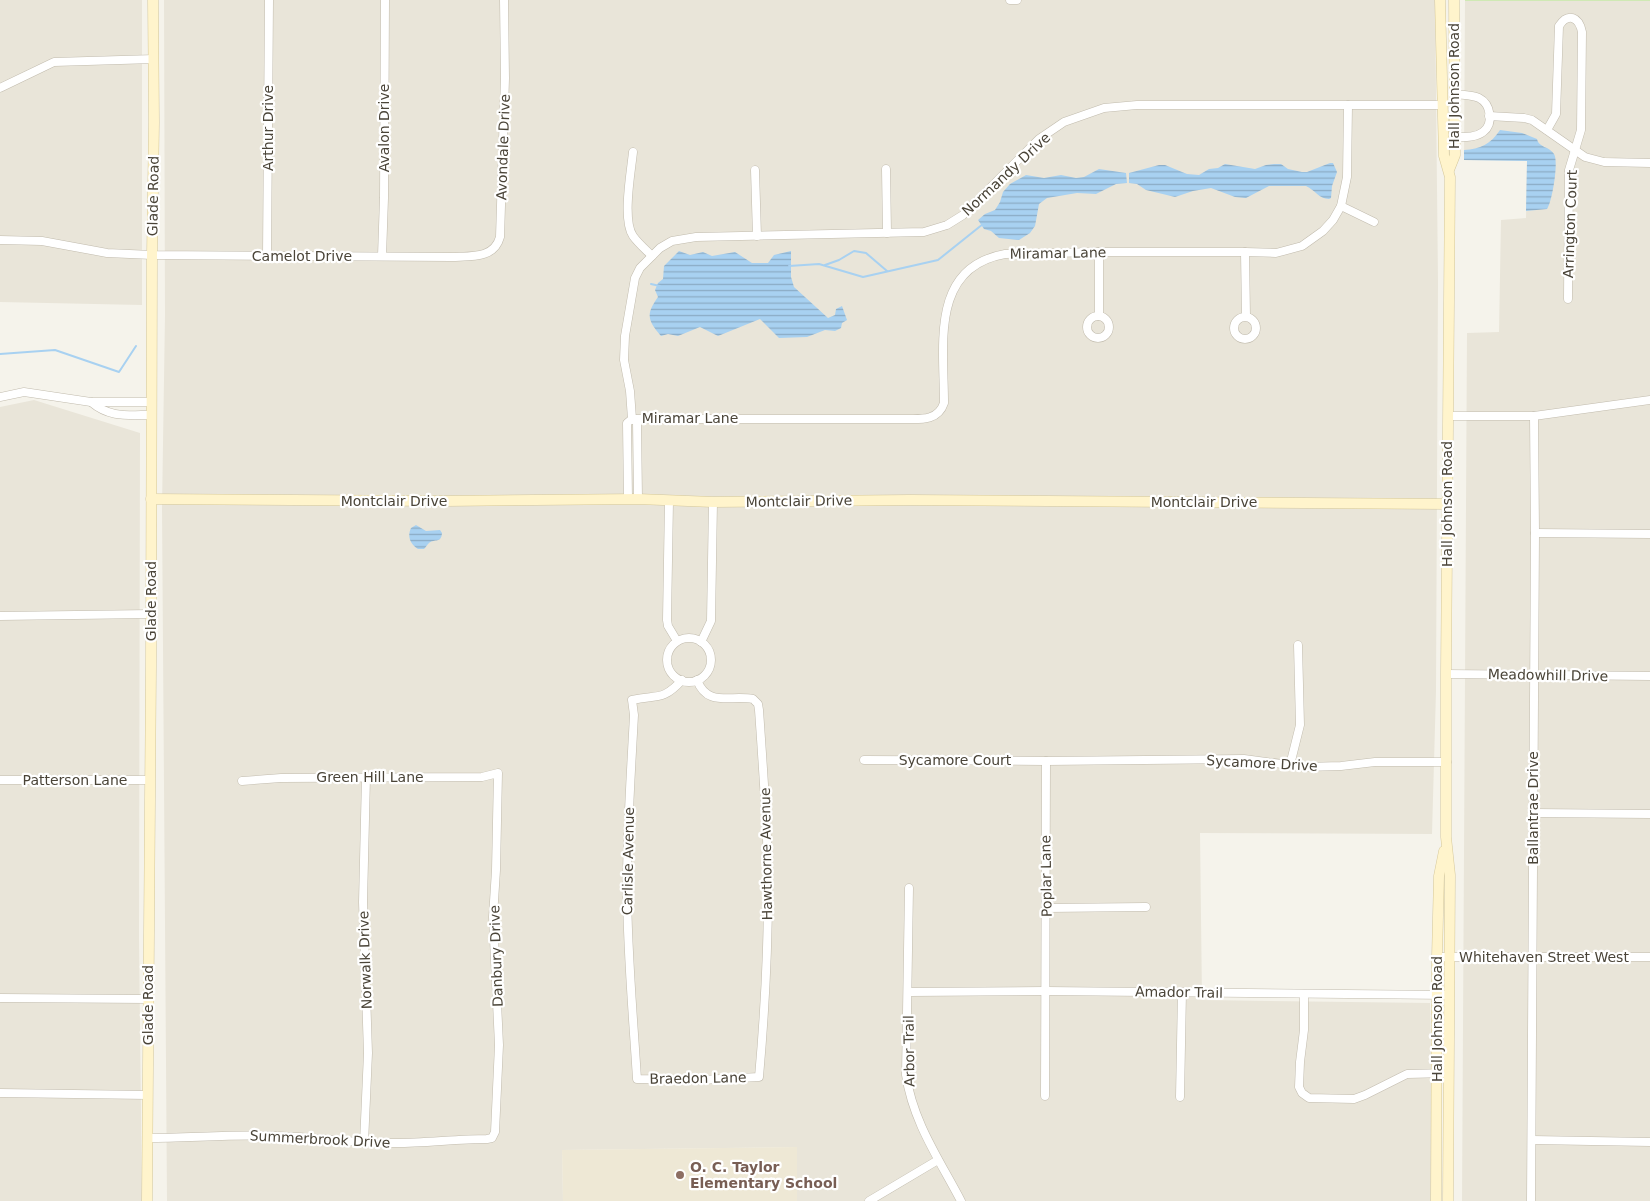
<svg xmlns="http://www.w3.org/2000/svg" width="1650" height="1201" font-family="'DejaVu Sans',sans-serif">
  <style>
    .residential { fill: #e9e5d9 }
    .education { fill: #eee8d5 }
    .cemetery { fill: url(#cemetery-stones) }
    .water { fill: url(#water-rules) }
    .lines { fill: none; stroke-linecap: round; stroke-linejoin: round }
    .stream { stroke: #a8d1f1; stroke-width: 2 }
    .street-casing { stroke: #c1bbad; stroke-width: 9 }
    .secondary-casing { stroke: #d5c89a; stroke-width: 11 }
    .street { stroke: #fff; stroke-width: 8 }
    .secondary { stroke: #fff4cc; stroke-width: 10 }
    .education-dot { fill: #8d6e63; stroke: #fff; stroke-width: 2 }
    .labels { text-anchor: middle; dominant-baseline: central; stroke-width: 4.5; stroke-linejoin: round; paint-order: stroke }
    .street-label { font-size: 14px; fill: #4a4438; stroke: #fff }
    .education-label { font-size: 14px; font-weight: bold; fill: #785e54; stroke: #fff; text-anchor: start }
  </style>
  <defs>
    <pattern id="cemetery-stones" width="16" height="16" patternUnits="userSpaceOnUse" patternTransform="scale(1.25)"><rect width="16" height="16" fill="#cfe9b4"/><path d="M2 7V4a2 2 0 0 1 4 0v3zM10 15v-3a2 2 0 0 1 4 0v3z" fill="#b3c99c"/></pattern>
    <pattern id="water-rules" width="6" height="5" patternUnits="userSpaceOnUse" patternTransform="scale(1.25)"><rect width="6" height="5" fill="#a8d1f1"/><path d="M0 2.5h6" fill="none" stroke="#8babc4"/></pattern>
  </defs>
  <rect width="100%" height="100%" fill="#f5f3eb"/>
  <g class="residential">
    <polygon points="0,0 142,0 142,305 0,302"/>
    <polygon points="164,0 1435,0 1438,282 1436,691 1432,834 1200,833 1202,1000 1430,1003 1433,1152 1432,1201 797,1201 797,1147 562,1150 563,1201 167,1201 162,508 165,315"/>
    <polygon points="1465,1 1650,1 1650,1201 1462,1201 1467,333 1499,332 1501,220 1526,218 1527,161 1464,160"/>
    <polygon points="34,400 140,433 139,938 142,1201 0,1201 0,407"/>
  </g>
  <polygon class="education" points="797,1147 797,1201 563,1201 562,1150"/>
  <rect class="cemetery" x="1465" y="0" width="185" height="1"/>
  <g class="water">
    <path d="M1500 130 1522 133 1537 139C1539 148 1549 146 1554 154 1559 161 1552 203 1547 209L1526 211 1527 161 1464 160V150C1480 149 1491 144 1500 130Z"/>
    <path d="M1330 163H1333L1337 172 1332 186 1331 198 1329 199C1319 199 1315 190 1306 186H1269L1246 198 1235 197 1211 188 1193 191 1175 197 1146 190 1137 184 1129 183V173L1159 165H1165L1187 174 1199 175 1209 169 1218 168 1225 164 1255 169 1266 165 1274 164H1281L1288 169 1302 172H1307Z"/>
    <polygon points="1099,169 1126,173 1127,183 1116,184 1096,194 1077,193 1047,198 1039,204 1035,226 1030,233 1019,240 999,238 991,231 984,229 978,220 985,214 995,210 1000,202 1003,192 1010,184 1026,175 1044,178 1061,175 1076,178 1084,177"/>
    <path d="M679 251 690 255 703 252 712 256 735 252 752 263H768L774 255 791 251V277L794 287 828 318 835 315 836 309 842 306 847 320 842 323 841 328 835 331 825 330 807 337 779 338 760 319 718 336 700 327 678 336 668 334 661 336C647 320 646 314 658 297L655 290 658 283 663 279 664 266Z"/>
    <path d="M416 525 426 531 440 530 442 533C441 544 435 538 429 543 427 545 426 547 424 549H418C410 544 407 536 411 528Z"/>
  </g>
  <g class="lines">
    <g class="stream">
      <polyline points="825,265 839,260 854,251 866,253 887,271"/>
      <polyline points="789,266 819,264 863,277 938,260 983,224"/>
      <polyline points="651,284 660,286"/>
      <polyline points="0,354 55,350 119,372 136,346"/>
    </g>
    <defs>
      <g id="street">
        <polyline points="1010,0 1017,0"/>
        <polyline points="0,88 54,62 154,59"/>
        <polyline points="1489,116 1524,118 1532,120 1585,157 1604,162 1650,163"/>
        <path d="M1547 130 1556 114 1559 26C1568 12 1579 17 1582 32L1581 130 1569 170 1568 299"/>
        <path d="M1455 137C1464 137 1475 138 1483 132 1494 124 1491 104 1479 98 1473 95 1463 95 1456 94"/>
        <path d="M633 152C631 172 622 220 633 236 638 243 646 250 652 256"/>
        <polyline points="886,169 887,233"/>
        <polyline points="755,170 757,236"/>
        <polyline points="1341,206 1374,222"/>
        <path d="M0 240 42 241 107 253 152 255 452 257C471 256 494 259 500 237L505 78 504 0"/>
        <polyline points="1099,252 1099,316"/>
        <polyline points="1245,252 1246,316"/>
        <polyline points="267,256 269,0"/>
        <polyline points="382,256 384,198 385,0"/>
        <circle cx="1098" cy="327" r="11"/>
        <circle cx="1245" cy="328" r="11"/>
        <polyline points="0,397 24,392 91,402 151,402"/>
        <path d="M91 402C110 418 127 415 151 415"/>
        <polyline points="1448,416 1534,416 1650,400"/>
        <path d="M628 499 627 423 632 419H897C915 418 937 424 944 403 944 345 930 267 1005 254L1099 252H1245L1276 253 1302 246 1323 231 1333 220 1341 206 1347 177 1348 105"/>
        <polyline points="638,499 637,422 632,419 630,391 624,360 625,336 635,278 640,268 660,248 672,241 696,237 924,232 947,225 963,215 1039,139 1064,122 1104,108 1137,105 1443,105"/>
        <polyline points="669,501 667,620 668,626 677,641"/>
        <polyline points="1535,533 1650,534"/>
        <polyline points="0,616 151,614"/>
        <circle cx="689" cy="660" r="22"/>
        <polyline points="701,642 711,621 713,502"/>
        <polyline points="1446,674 1650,676"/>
        <path d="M682 680C662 702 657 694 632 700L634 715C631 772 627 829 627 886 627 950 633 1014 637 1079L701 1080 759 1077C766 998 770 918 767 838 765 795 762 753 759 710L758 704 753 699C730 695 707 707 697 680"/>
        <polyline points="864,760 1046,761 1244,759 1305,767 1341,766 1375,762 1447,762"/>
        <polyline points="1290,765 1300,725 1298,645"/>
        <polyline points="0,780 150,780"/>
        <polyline points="1533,813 1650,814"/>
        <path d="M909 888 906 1075C913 1122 939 1159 961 1201"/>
        <polyline points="1047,908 1146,907"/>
        <polyline points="1437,957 1650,957"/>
        <polyline points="909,992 1046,991 1449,995"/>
        <polyline points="1304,994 1304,1030 1300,1062 1299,1087 1302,1093 1309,1098 1354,1099 1365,1095 1407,1074 1449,1073"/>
        <polyline points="0,998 148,999"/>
        <polyline points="0,1093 148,1095"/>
        <polyline points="1045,1096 1046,761"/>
        <polyline points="1180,1097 1182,992"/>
        <path d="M147 1138C191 1138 234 1134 277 1136 317 1137 356 1144 396 1143 426 1143 457 1139 487 1139L492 1138 495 1132 499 1045 493 917 496 870 498 773 482 777 281 778 242 781"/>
        <polyline points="1532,1140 1650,1142"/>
        <polyline points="364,1143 368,1053 363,902 366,777"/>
        <polyline points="869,1201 938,1160"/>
        <polyline points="1531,1201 1535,533 1534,416"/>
      </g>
      <g id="secondary">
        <polyline points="1440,0 1444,156 1450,177 1446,674 1446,837 1450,875 1448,1201"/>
        <polyline points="1449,170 1455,155 1454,0"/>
        <polyline points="151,499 445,501 638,499 713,502 910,500 1447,504"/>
        <polyline points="147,1201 151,666 152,255 154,122 153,0"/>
        <polyline points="1436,1201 1437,957 1439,876 1444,851"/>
      </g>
    </defs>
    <use href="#street" class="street-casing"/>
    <use href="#secondary" class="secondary-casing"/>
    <use href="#street" class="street"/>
    <use href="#secondary" class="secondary"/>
  </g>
  <circle class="education-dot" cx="680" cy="1175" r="5"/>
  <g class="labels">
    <g class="street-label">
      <text transform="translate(1454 86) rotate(-90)">Hall Johnson Road</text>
      <text transform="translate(268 128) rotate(-90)">Arthur Drive</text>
      <text transform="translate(384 128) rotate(-90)">Avalon Drive</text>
      <text transform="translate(503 147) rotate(-88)">Avondale Drive</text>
      <text transform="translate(1006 174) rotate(-43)">Normandy Drive</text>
      <text transform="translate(153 196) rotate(-89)">Glade Road</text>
      <text transform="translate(1570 224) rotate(-88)">Arrington Court</text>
      <text transform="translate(1058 253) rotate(-1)">Miramar Lane</text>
      <text x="302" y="256">Camelot Drive</text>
      <text x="690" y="418">Miramar Lane</text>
      <text x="394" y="501">Montclair Drive</text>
      <text transform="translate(799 501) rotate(-1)">Montclair Drive</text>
      <text x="1204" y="502">Montclair Drive</text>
      <text transform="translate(1447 504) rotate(-90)">Hall Johnson Road</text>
      <text transform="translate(151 601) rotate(-90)">Glade Road</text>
      <text transform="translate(1548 675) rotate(1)">Meadowhill Drive</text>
      <text x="955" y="760">Sycamore Court</text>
      <text transform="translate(1262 763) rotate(3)">Sycamore Drive</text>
      <text x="370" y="777">Green Hill Lane</text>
      <text x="75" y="780">Patterson Lane</text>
      <text transform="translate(1533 808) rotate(-90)">Ballantrae Drive</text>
      <text transform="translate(766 854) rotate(-91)">Hawthorne Avenue</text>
      <text transform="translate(628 861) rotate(-89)">Carlisle Avenue</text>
      <text transform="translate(1046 876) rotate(-91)">Poplar Lane</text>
      <text transform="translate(496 956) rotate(-92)">Danbury Drive</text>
      <text x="1544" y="957">Whitehaven Street West</text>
      <text transform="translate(365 960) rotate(-92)">Norwalk Drive</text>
      <text transform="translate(1179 992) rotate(1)">Amador Trail</text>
      <text transform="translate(148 1005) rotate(-90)">Glade Road</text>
      <text transform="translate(1437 1019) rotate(-90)">Hall Johnson Road</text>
      <text transform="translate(909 1051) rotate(-91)">Arbor Trail</text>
      <text transform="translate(698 1078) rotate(-1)">Braedon Lane</text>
      <text transform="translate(320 1139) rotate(3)">Summerbrook Drive</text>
    </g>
    <g class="education-label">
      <text x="690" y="1167">O. C. Taylor<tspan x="690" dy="16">Elementary School</tspan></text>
    </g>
  </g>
</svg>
